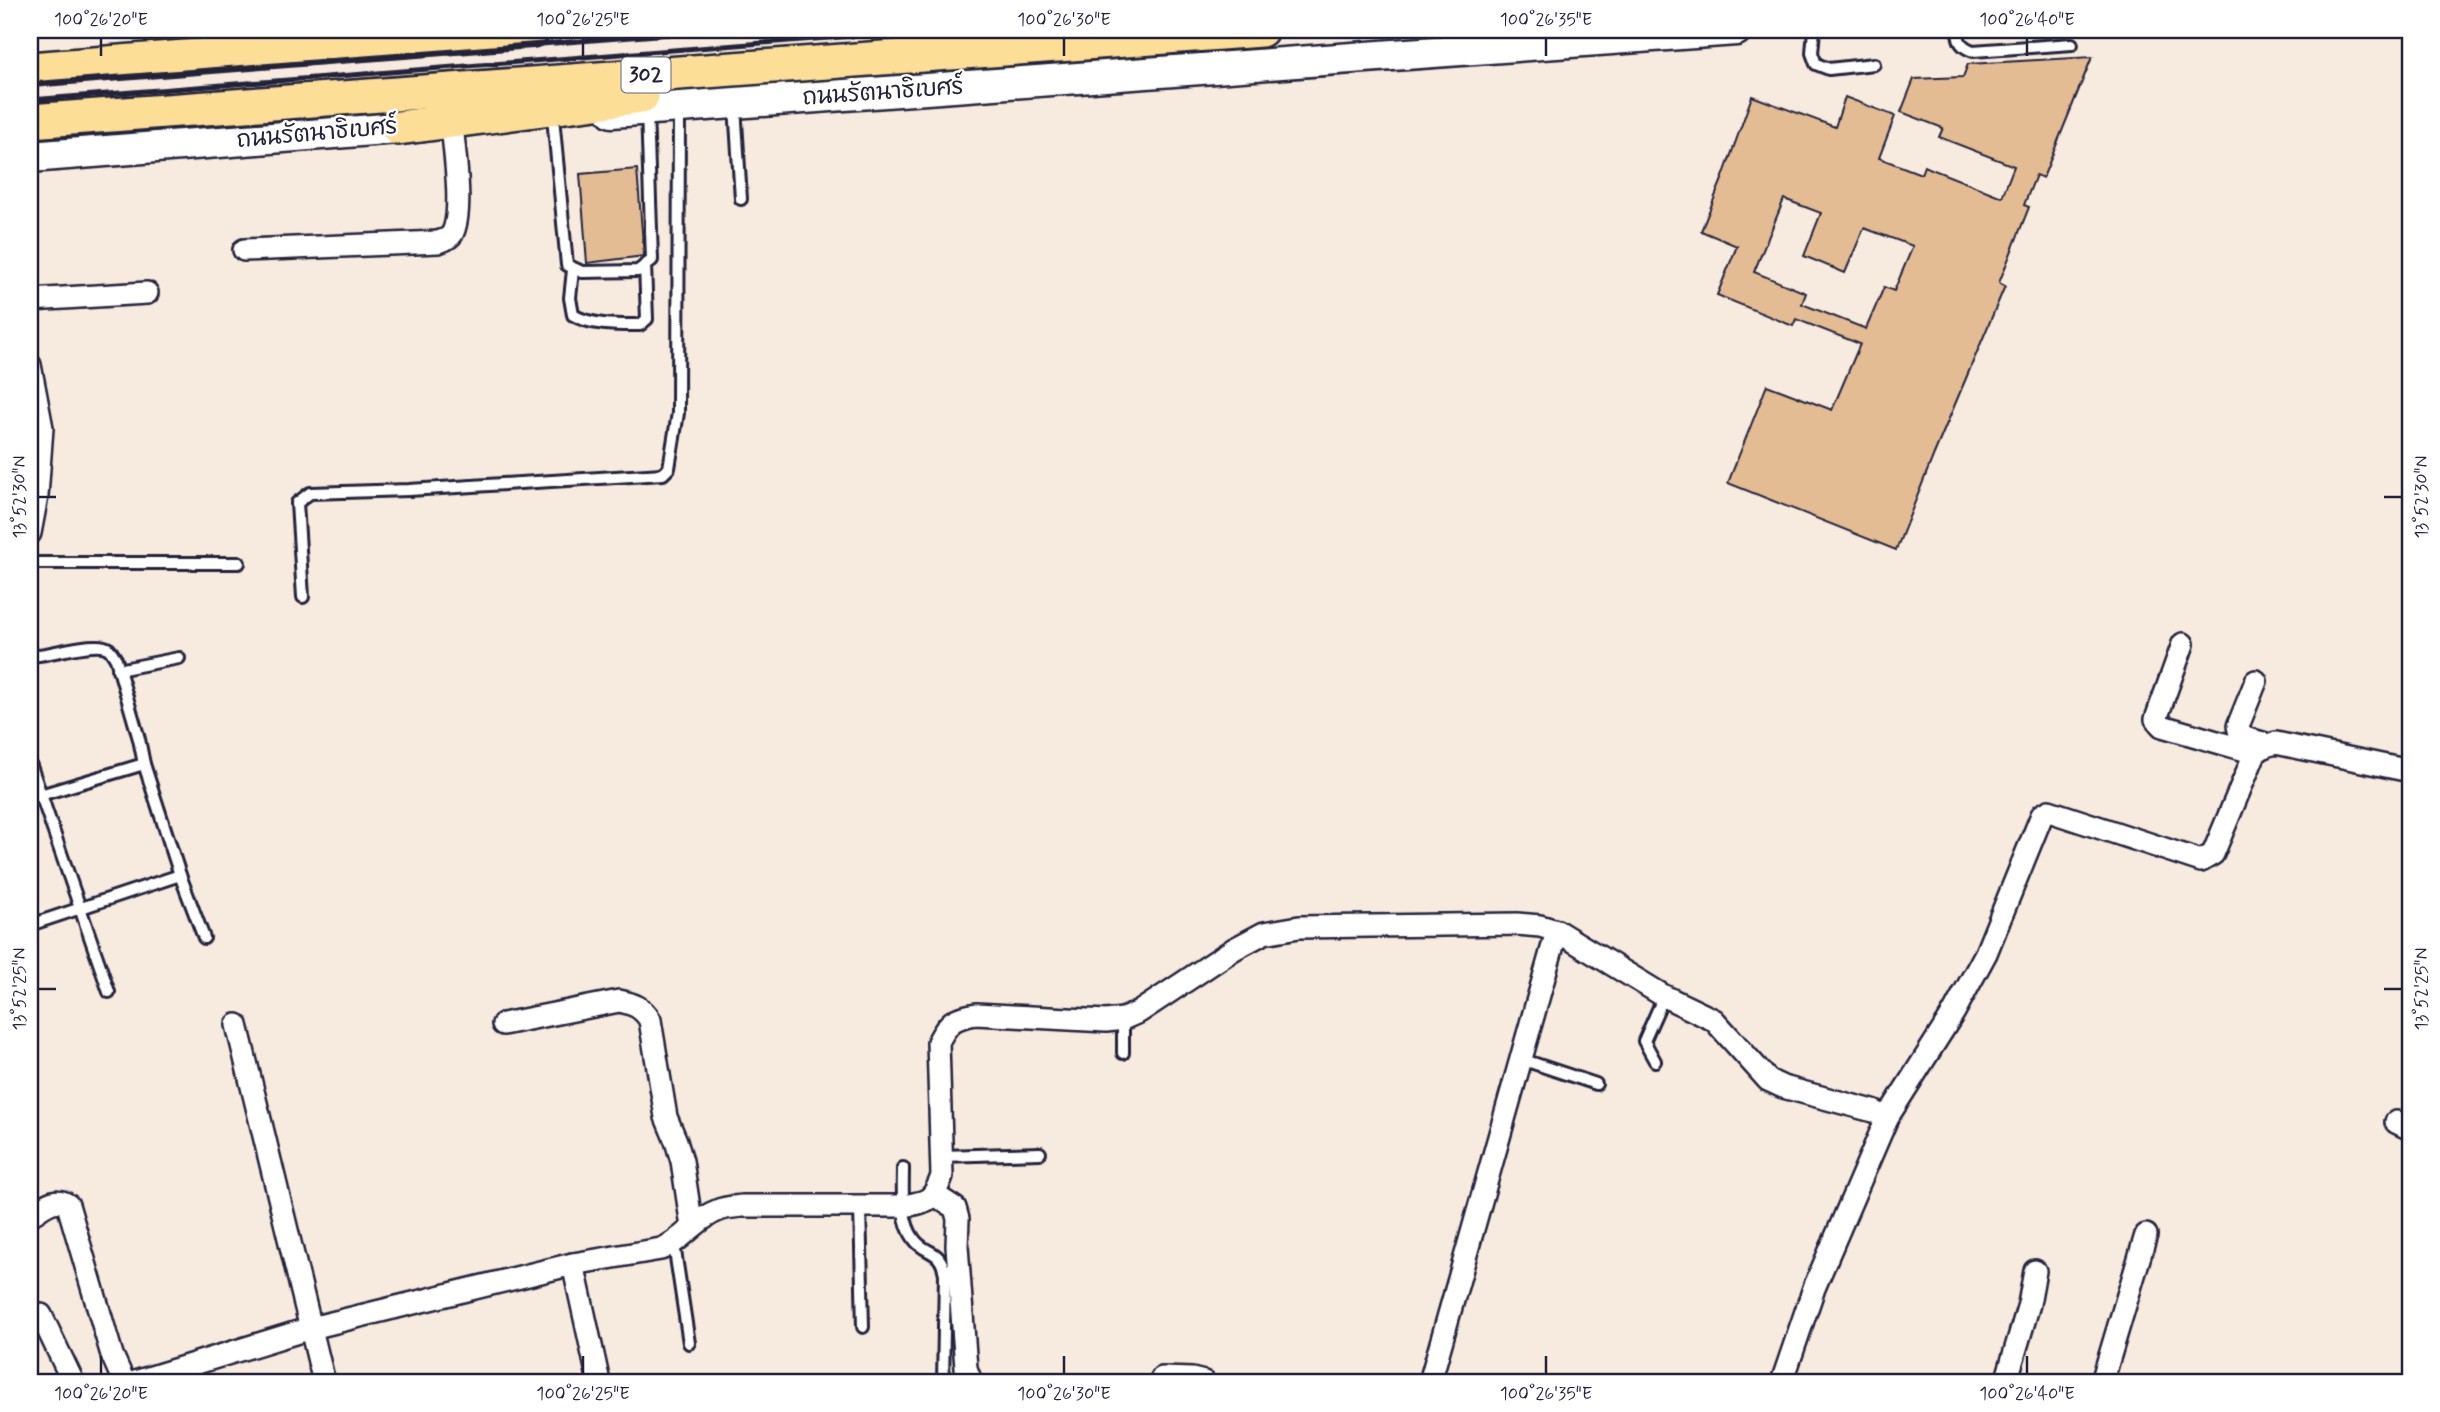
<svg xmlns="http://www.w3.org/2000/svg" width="2440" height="1412" font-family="Mynerve,'Playpen Sans Thai',sans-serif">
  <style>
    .building { fill: #e3bc94; stroke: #22223b; stroke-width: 2; fill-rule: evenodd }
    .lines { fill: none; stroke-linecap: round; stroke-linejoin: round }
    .lane-casing { stroke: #22223b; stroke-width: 16 }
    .street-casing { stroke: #22223b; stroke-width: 26 }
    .secondary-casing { stroke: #22223b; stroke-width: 35 }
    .primary-casing { stroke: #22223b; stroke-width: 38 }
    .lane { stroke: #fff; stroke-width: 10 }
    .street { stroke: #fff; stroke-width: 21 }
    .secondary { stroke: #fff; stroke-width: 30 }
    .primary { stroke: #fcde96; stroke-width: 33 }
    .rail { stroke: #22223b; stroke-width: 5 }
    .ticks { fill: none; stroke: #22223b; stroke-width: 2.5 }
    .labels { text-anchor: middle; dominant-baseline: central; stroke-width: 5; stroke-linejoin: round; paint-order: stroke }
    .shield { fill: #fff; stroke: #646476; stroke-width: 2 }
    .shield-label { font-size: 21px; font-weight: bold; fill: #22223b }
    .street-label { font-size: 23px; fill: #22223b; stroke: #fff }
    .neatline { fill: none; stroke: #22223b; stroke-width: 2.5 }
    .ticks-label { font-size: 18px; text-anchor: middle; fill: #22223b }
  </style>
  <rect width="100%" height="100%" fill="#f7ebdf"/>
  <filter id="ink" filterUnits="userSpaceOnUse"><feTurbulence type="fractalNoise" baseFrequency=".0143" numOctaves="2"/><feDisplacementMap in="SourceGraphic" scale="14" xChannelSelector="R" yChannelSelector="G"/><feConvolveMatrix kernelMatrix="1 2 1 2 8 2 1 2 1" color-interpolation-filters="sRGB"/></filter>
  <g filter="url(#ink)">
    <g class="building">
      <path d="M2092 57 2043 178 2036 175 2024 205 2029 207 1999 283 2005 286 1934 454 1896 550 1728 483 1767 385 1832 410 1860 344 1796 319 1793 326 1717 295 1737 246 1701 231 1723 177 1752 96 1835 127 1845 97 1895 116 1879 158 1921 174 1924 166 2002 197 2014 166 1939 137 1943 128 1901 112 1914 79 1963 77 1968 64ZM1784 199 1821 213 1804 256 1845 273 1864 228 1913 246 1894 291 1884 287 1866 329 1802 304 1806 293 1754 272Z"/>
      <polygon points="637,169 644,256 587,263 580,174"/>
    </g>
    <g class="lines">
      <defs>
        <g id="lane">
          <polyline points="1814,30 1812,53 1816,64 1829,69 1874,64"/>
          <path d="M1958 30C1958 42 1962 47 1973 51L2072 44"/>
          <polyline points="735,106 741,199"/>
          <polyline points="553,117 567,265 582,272 638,271 652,260 647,110"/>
          <path d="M573 270 570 298 573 315C592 326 619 325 640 325L647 319 645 265"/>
          <polyline points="30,563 239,563"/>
          <polyline points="303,597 297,503 310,493 409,490 663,474 669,468 678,413 679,110"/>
          <path d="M30 656C49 656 97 639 109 649 112 652 114 656 116 659L139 739 144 764 180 875 204 938"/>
          <polyline points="118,670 179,658"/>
          <polyline points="30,763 109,992"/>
          <polyline points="30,798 144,764"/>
          <polyline points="30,925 180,875"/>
          <polyline points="1123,1019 1123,1053"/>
          <polyline points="1521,1059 1596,1084"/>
          <polyline points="1655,1061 1644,1041 1664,996"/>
          <polyline points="942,1156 1040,1153"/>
          <path d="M903 1168C903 1190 900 1220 914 1239 926 1256 940 1247 945 1274L943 1382"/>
          <polyline points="860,1207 863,1327"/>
          <polyline points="674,1244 689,1343"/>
          <polyline points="2317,1382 2317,1380"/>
        </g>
        <g id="street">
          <path d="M244 250 438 242C443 240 448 240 452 234 464 213 454 150 452 124"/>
          <polyline points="30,300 147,293"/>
          <polyline points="30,365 42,428 37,496 30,533"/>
          <polyline points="2183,644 2156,719 2162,726 2255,753"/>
          <polyline points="2256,681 2238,726 2240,734 2245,738 2263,743"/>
          <path d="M503 1024 619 1001C634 1004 642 1007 650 1020L666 1117 676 1141 682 1161 692 1227"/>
          <polyline points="237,1025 324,1382"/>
          <polyline points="2396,1122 2410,1129"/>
          <polyline points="935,1195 955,1208 958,1219 957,1246 966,1368 971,1382"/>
          <path d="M30 1215C43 1208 54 1195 68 1205L112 1355 124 1382"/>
          <polyline points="573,1264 599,1382"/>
          <polyline points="41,1315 73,1382"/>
          <polyline points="1162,1378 1192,1379 1204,1382"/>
          <path d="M135 1382 311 1328 573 1264 661 1249C683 1241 696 1218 719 1210 726 1207 735 1207 742 1206H903C928 1202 933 1201 942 1176L938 1042C949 1021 953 1018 976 1014L1106 1021 1123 1019 1139 1012 1234 949 1264 933 1299 927 1517 924 1540 926 1557 931 1664 996 1714 1020 1768 1080 1783 1087 1873 1111 1887 1118 1954 1012 1986 953 2042 815 2049 811 2201 861 2213 854 2255 753 2265 746 2276 743 2410 771"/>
          <polyline points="1430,1382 1557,931"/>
          <polyline points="1782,1382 1814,1288 1887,1118"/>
          <polyline points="2006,1382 2029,1304 2035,1271"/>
          <polyline points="2102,1382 2146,1235"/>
        </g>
        <g id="secondary">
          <polyline points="612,112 1736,30"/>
          <polyline points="30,157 423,126"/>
        </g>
        <g id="primary">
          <polyline points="30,69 532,30"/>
          <polyline points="30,121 1261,30"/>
          <polyline points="398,128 642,96"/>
        </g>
      </defs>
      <use href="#lane" class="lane-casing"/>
      <use href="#street" class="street-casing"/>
      <use href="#secondary" class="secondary-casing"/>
      <use href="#primary" class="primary-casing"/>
      <use href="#lane" class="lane"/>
      <use href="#street" class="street"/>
      <use href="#secondary" class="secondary"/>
      <use href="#primary" class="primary"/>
      <g class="rail">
        <polyline points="30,84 722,30"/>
        <polyline points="30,100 929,30"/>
      </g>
    </g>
  </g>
  <path class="ticks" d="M101 38V56M583 38V56M1064 38V56M1546 38V56M2027 38V56M38 497H56M2384 497H2402M38 989H56M2384 989H2402M101 1356V1374M583 1356V1374M1064 1356V1374M1546 1356V1374M2027 1356V1374"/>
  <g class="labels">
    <rect class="shield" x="621.5" y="57.5" width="49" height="35" rx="5"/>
    <g class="shield-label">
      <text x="646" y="75">302</text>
    </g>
    <g class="street-label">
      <text transform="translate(883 93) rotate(-4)">ถนนรัตนาธิเบศร์</text>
      <text transform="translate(317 134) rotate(-5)">ถนนรัตนาธิเบศร์</text>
    </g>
  </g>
  <rect width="2440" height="1412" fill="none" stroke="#fff" stroke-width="77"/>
  <rect x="38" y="38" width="2364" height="1336" class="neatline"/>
  <g class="ticks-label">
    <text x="101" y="25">100°26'20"E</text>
    <text x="583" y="25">100°26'25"E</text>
    <text x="1064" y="25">100°26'30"E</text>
    <text x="1546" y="25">100°26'35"E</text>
    <text x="2027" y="25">100°26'40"E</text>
    <text transform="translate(19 497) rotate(-90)" y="6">13°52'30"N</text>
    <text transform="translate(2421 497) rotate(-90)" y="6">13°52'30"N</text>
    <text transform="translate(19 989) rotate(-90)" y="6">13°52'25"N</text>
    <text transform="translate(2421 989) rotate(-90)" y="6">13°52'25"N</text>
    <text x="101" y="1399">100°26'20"E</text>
    <text x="583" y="1399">100°26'25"E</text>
    <text x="1064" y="1399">100°26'30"E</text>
    <text x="1546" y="1399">100°26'35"E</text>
    <text x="2027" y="1399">100°26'40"E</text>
  </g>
</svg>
